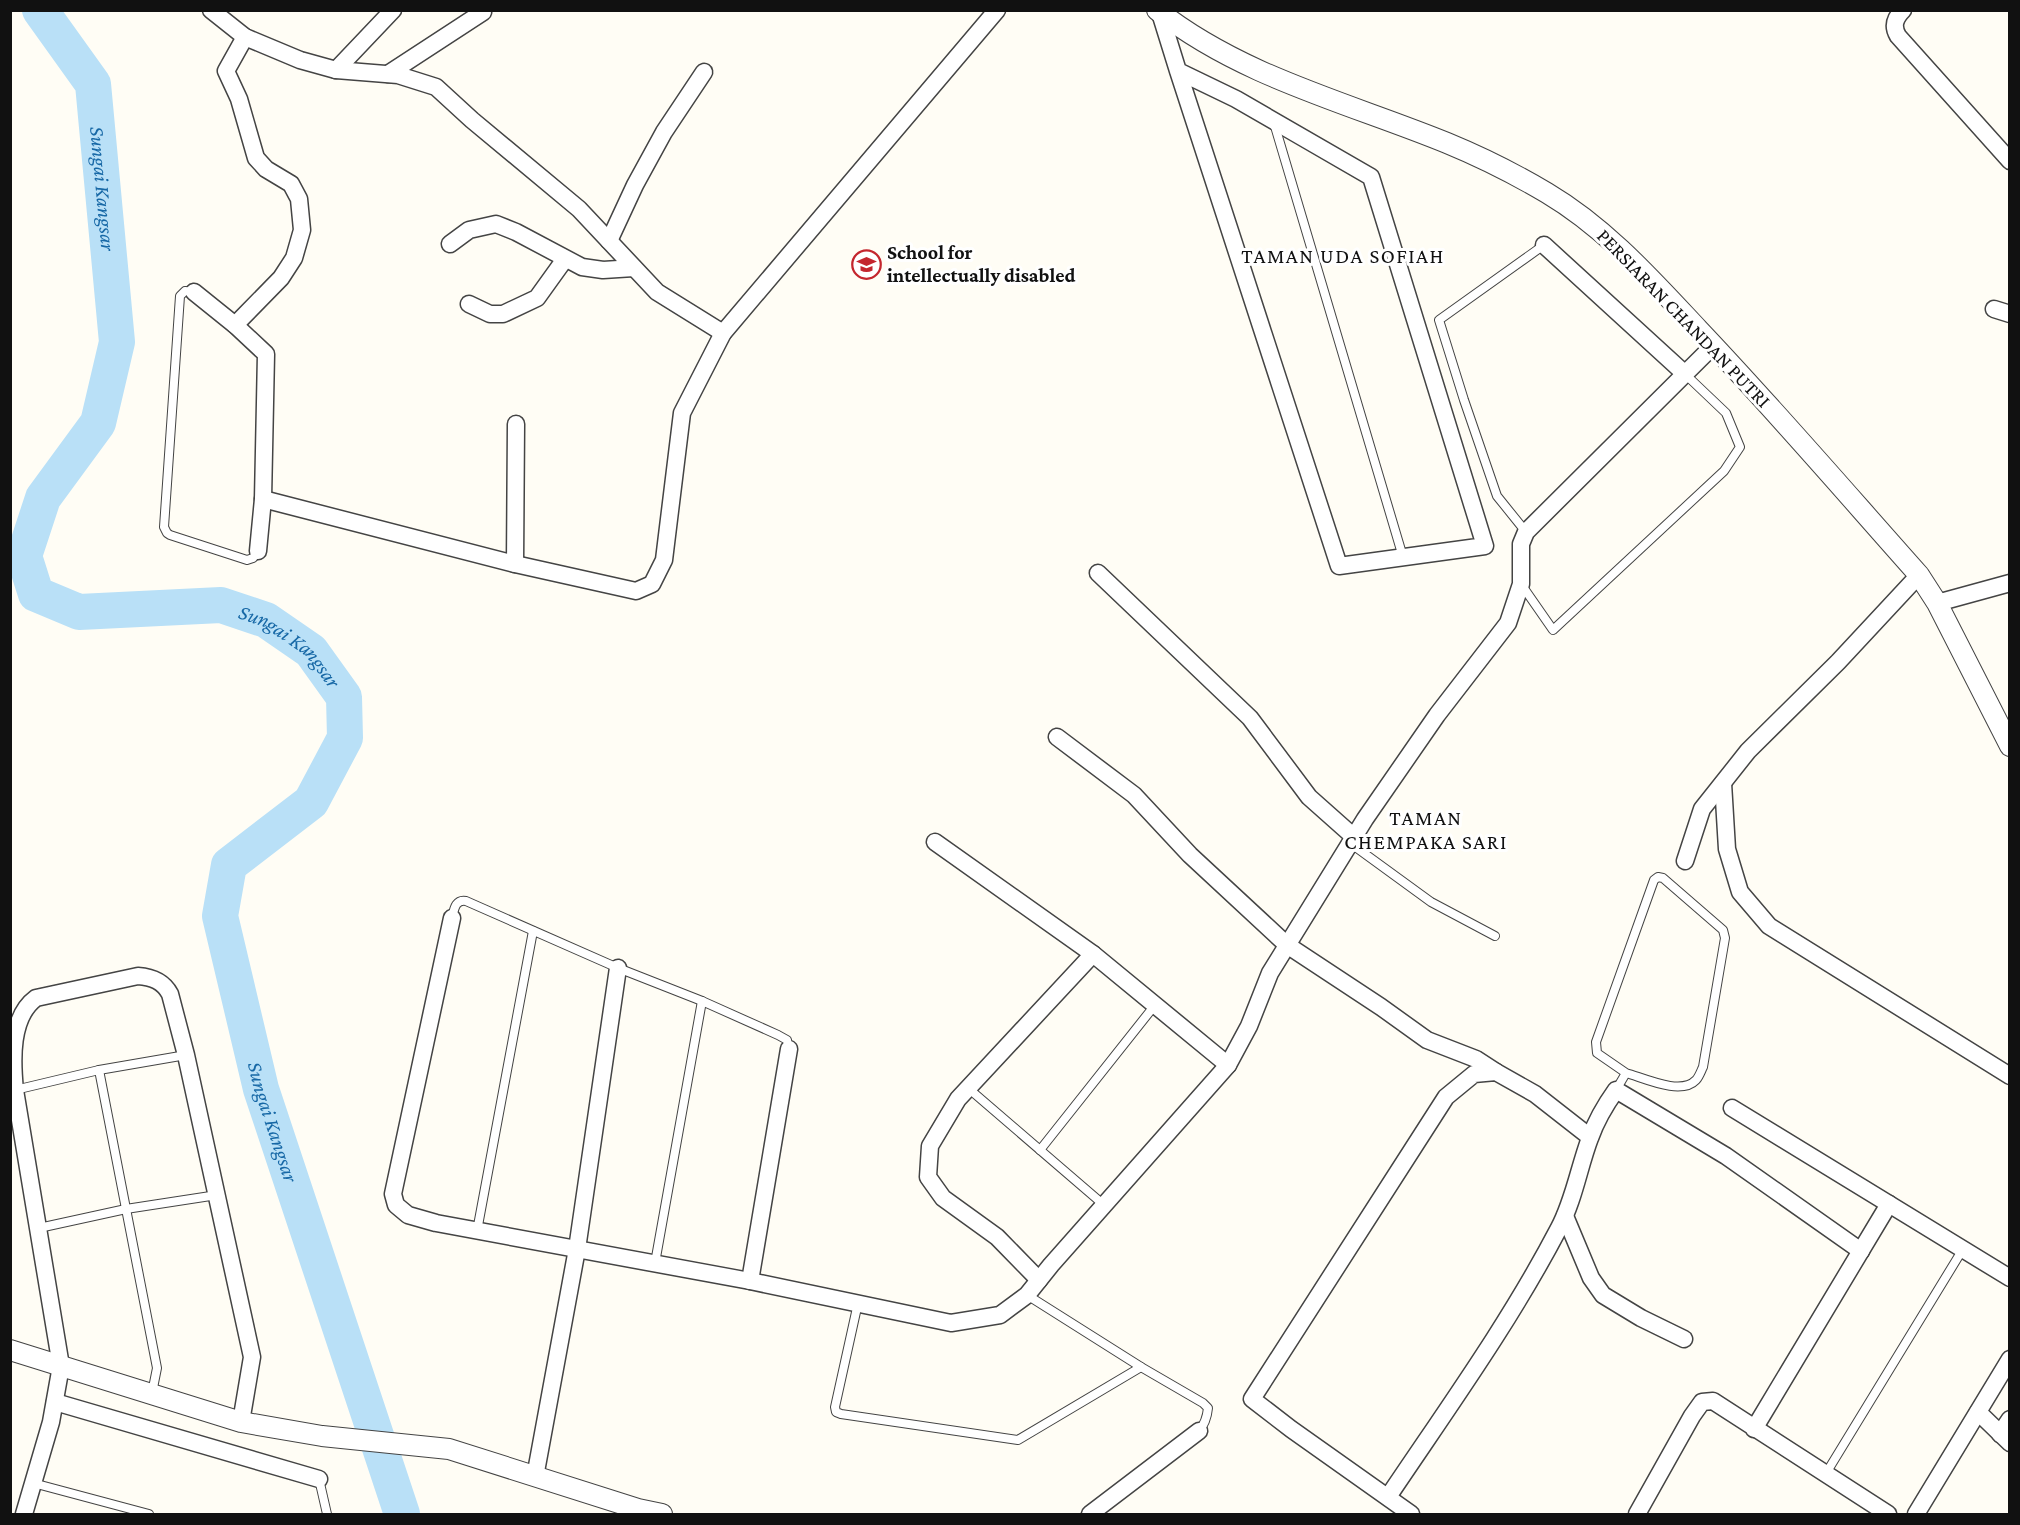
<svg xmlns="http://www.w3.org/2000/svg" width="2020" height="1525" font-family="'Crimson Pro',serif">
  <style>
    .lines { fill: none; stroke-linecap: round; stroke-linejoin: round }
    .river { stroke: #b9e0f7; stroke-width: 36 }
    .service-casing { stroke: #444; stroke-width: 10 }
    .minor-casing { stroke: #444; stroke-width: 19 }
    .tertiary-casing { stroke: #444; stroke-width: 22 }
    .service { stroke: #fff; stroke-width: 8 }
    .minor { stroke: #fff; stroke-width: 16 }
    .tertiary { stroke: #fff; stroke-width: 20 }
    .labels { text-anchor: middle; dominant-baseline: central; stroke-width: 6; stroke-linejoin: round; paint-order: stroke }
    .poi-label { font-size: 20px; font-weight: bold; fill: #111; stroke: #fff; text-anchor: start }
    .street-label { font-size: 20px; fill: #111; stroke: #fff }
    .water-label { font-size: 21px; font-style: italic; fill: #1768a6; stroke: #fff }
    .neighbourhood-label { font-size: 21px; letter-spacing: 1.5px; fill: #111; stroke: #fff }
  </style>
  <rect width="100%" height="100%" fill="#fffdf5"/>
  <g class="lines">
    <path class="river" id="s1" d="M40 10 93 84 117 342 98 423 43 498 24 556 36 594 79 612 221 605 266 620 311 651 344 697 345 738 311 802 229 865 220 916 261 1089 402 1514"/>
    <defs>
      <g id="service">
        <polyline points="1274,123 1403,557"/>
        <polyline points="194,292 185,291 180,296 164,527 167,533 170,535 247,560 253,558 258,551"/>
        <polyline points="1526,532 1497,496 1464,400 1439,320 1544,245"/>
        <polyline points="1521,584 1553,630 1724,471 1740,447 1726,413 1685,374"/>
        <polyline points="1350,843 1431,902 1495,936"/>
        <path d="M452 918C454 910 455 899 466 901L618 968 702 1001 778 1035 787 1040 789 1049"/>
        <polyline points="99,1070 157,1368 152,1393"/>
        <polyline points="968,1088 1104,1205"/>
        <polyline points="15,1090 99,1070 186,1055"/>
        <path d="M1616 1090 1626 1073C1644 1078 1681 1096 1696 1080 1699 1077 1701 1071 1703 1067L1725 938 1723 930 1663 878 1658 877 1654 880 1596 1042 1597 1053 1626 1073"/>
        <polyline points="1040,1150 1155,1005"/>
        <polyline points="39,1228 126,1209 217,1195"/>
        <polyline points="477,1231 533,931"/>
        <polyline points="655,1263 702,1001"/>
        <path d="M1027 1295 1141 1367 1203 1403 1208 1408C1207 1418 1205 1424 1199 1431"/>
        <polyline points="858,1303 835,1407 836,1412 841,1414 1018,1440 1141,1367"/>
        <polyline points="1825,1475 1963,1249"/>
        <polyline points="319,1479 327,1514"/>
        <polyline points="33,1483 149,1514"/>
      </g>
      <g id="minor">
        <polyline points="211,10 245,37 300,60 336,70 398,75 436,87 472,120 579,209 657,292 723,333"/>
        <path d="M1903 10C1895 18 1892 26 1898 36L2010 161"/>
        <polyline points="1166,12 1160,13 1178,71 1339,566 1485,546 1371,177 1236,99 1178,71"/>
        <polyline points="336,70 393,10"/>
        <polyline points="388,74 483,12"/>
        <polyline points="609,241 635,185 664,132 704,72"/>
        <polyline points="450,244 469,230 496,224 516,232 582,267 603,270 634,268"/>
        <polyline points="1544,245 1684,373"/>
        <polyline points="194,292 235,325 266,354 263,499 258,551"/>
        <polyline points="469,304 490,314 503,314 537,298 565,259"/>
        <polyline points="1994,309 2010,314"/>
        <polyline points="235,325 281,278 294,258 302,230 299,199 291,184 266,169 256,158 239,99 226,71 245,37"/>
        <polyline points="263,499 515,564 636,591 652,584 664,560 682,413 723,333 997,10"/>
        <polyline points="515,564 516,424"/>
        <polyline points="1098,573 1250,718 1309,797 1354,837"/>
        <polyline points="1937,603 2010,583"/>
        <polyline points="1057,737 1134,795 1190,855 1287,945 1381,1007 1427,1040 1476,1059 1496,1072"/>
        <polyline points="1723,783 1727,849 1740,892 1769,926 2010,1076"/>
        <polyline points="935,842 1093,954 1228,1065"/>
        <polyline points="1685,861 1702,809 1748,751 1838,662 1919,575"/>
        <polyline points="452,918 393,1194 396,1205 408,1215 436,1223 750,1281 951,1323 1000,1315 1027,1295 1051,1265 1228,1065 1249,1026 1270,973 1365,819 1437,715 1508,623 1521,584 1521,544 1526,532 1714,345"/>
        <polyline points="1732,1108 2010,1278"/>
        <polyline points="1565,1216 1591,1278 1603,1295 1641,1318 1684,1339"/>
        <polyline points="1039,1280 997,1237 943,1198 928,1177 930,1146 958,1099 1093,954"/>
        <polyline points="750,1281 789,1049"/>
        <polyline points="55,1402 319,1479"/>
        <polyline points="1978,1412 2010,1443"/>
        <polyline points="1754,1429 1889,1204"/>
        <polyline points="2000,1434 2010,1419"/>
        <polyline points="535,1477 577,1249 618,968"/>
        <path d="M1388 1497C1447 1409 1510 1322 1559 1228 1574 1200 1579 1167 1590 1138 1596 1121 1606 1104 1616 1090L1726 1156 1861 1251"/>
        <path d="M24 1514 51 1422 61 1366 15 1090C12 1061 10 1017 36 998L138 976C152 977 163 981 170 994L186 1055 252 1357 241 1422"/>
        <polyline points="1090,1514 1199,1431"/>
        <polyline points="1411,1514 1291,1429 1252,1399 1446,1097 1474,1074 1496,1072 1535,1094 1590,1137"/>
        <polyline points="1637,1514 1692,1416 1702,1402 1713,1401 1888,1514"/>
        <polyline points="1916,1514 2010,1359"/>
      </g>
      <g id="tertiary">
        <path d="M1157 10C1242 77 1349 103 1447 143 1481 157 1515 174 1547 193 1606 228 1652 280 1698 329 1774 409 1846 493 1919 575L1937 603 2010 746"/>
        <polyline points="10,1350 241,1422 322,1436 449,1449 638,1509 662,1514"/>
      </g>
    </defs>
    <use href="#service" class="service-casing"/>
    <use href="#minor" class="minor-casing"/>
    <use href="#tertiary" class="tertiary-casing"/>
    <use href="#service" class="service"/>
    <use href="#minor" class="minor"/>
    <use href="#tertiary" class="tertiary"/>
  </g>
  <defs>
    <symbol id="school-ring" viewBox="-11 -11 22 22"><circle r="9.5" fill="#fff" stroke="#c4262e" stroke-width="1.5"/><path d="M0-5L7-2L0 1L-7-2ZM-4 1L0 2.5L4 1V4Q0 6-4 4Z" fill="#c4262e"/></symbol>
  </defs>
  <g fill-rule="evenodd">
    <use href="#school-ring" x="850" y="248" width="33" height="33"/>
  </g>
  <g class="labels">
    <g class="poi-label">
      <text x="887" y="252">School for<tspan x="887" dy="23">intellectually disabled</tspan></text>
    </g>
    <g class="street-label">
      <text transform="translate(1684 318) rotate(46)">PERSIARAN CHANDAN PUTRI</text>
    </g>
    <g class="water-label">
      <text stroke="none"><textPath href="#s1" startOffset="196">Sungai Kangsar</textPath></text>
      <text stroke="none"><textPath href="#s1" startOffset="898">Sungai Kangsar</textPath></text>
      <text stroke="none"><textPath href="#s1" startOffset="1456">Sungai Kangsar</textPath></text>
    </g>
    <g class="neighbourhood-label">
      <text x="1343" y="256">TAMAN UDA SOFIAH</text>
      <text x="1426" y="818">TAMAN<tspan x="1426" dy="24">CHEMPAKA SARI</tspan></text>
    </g>
  </g>
  <rect width="2020" height="1525" fill="none" stroke="#111111" stroke-width="24"/>
</svg>
